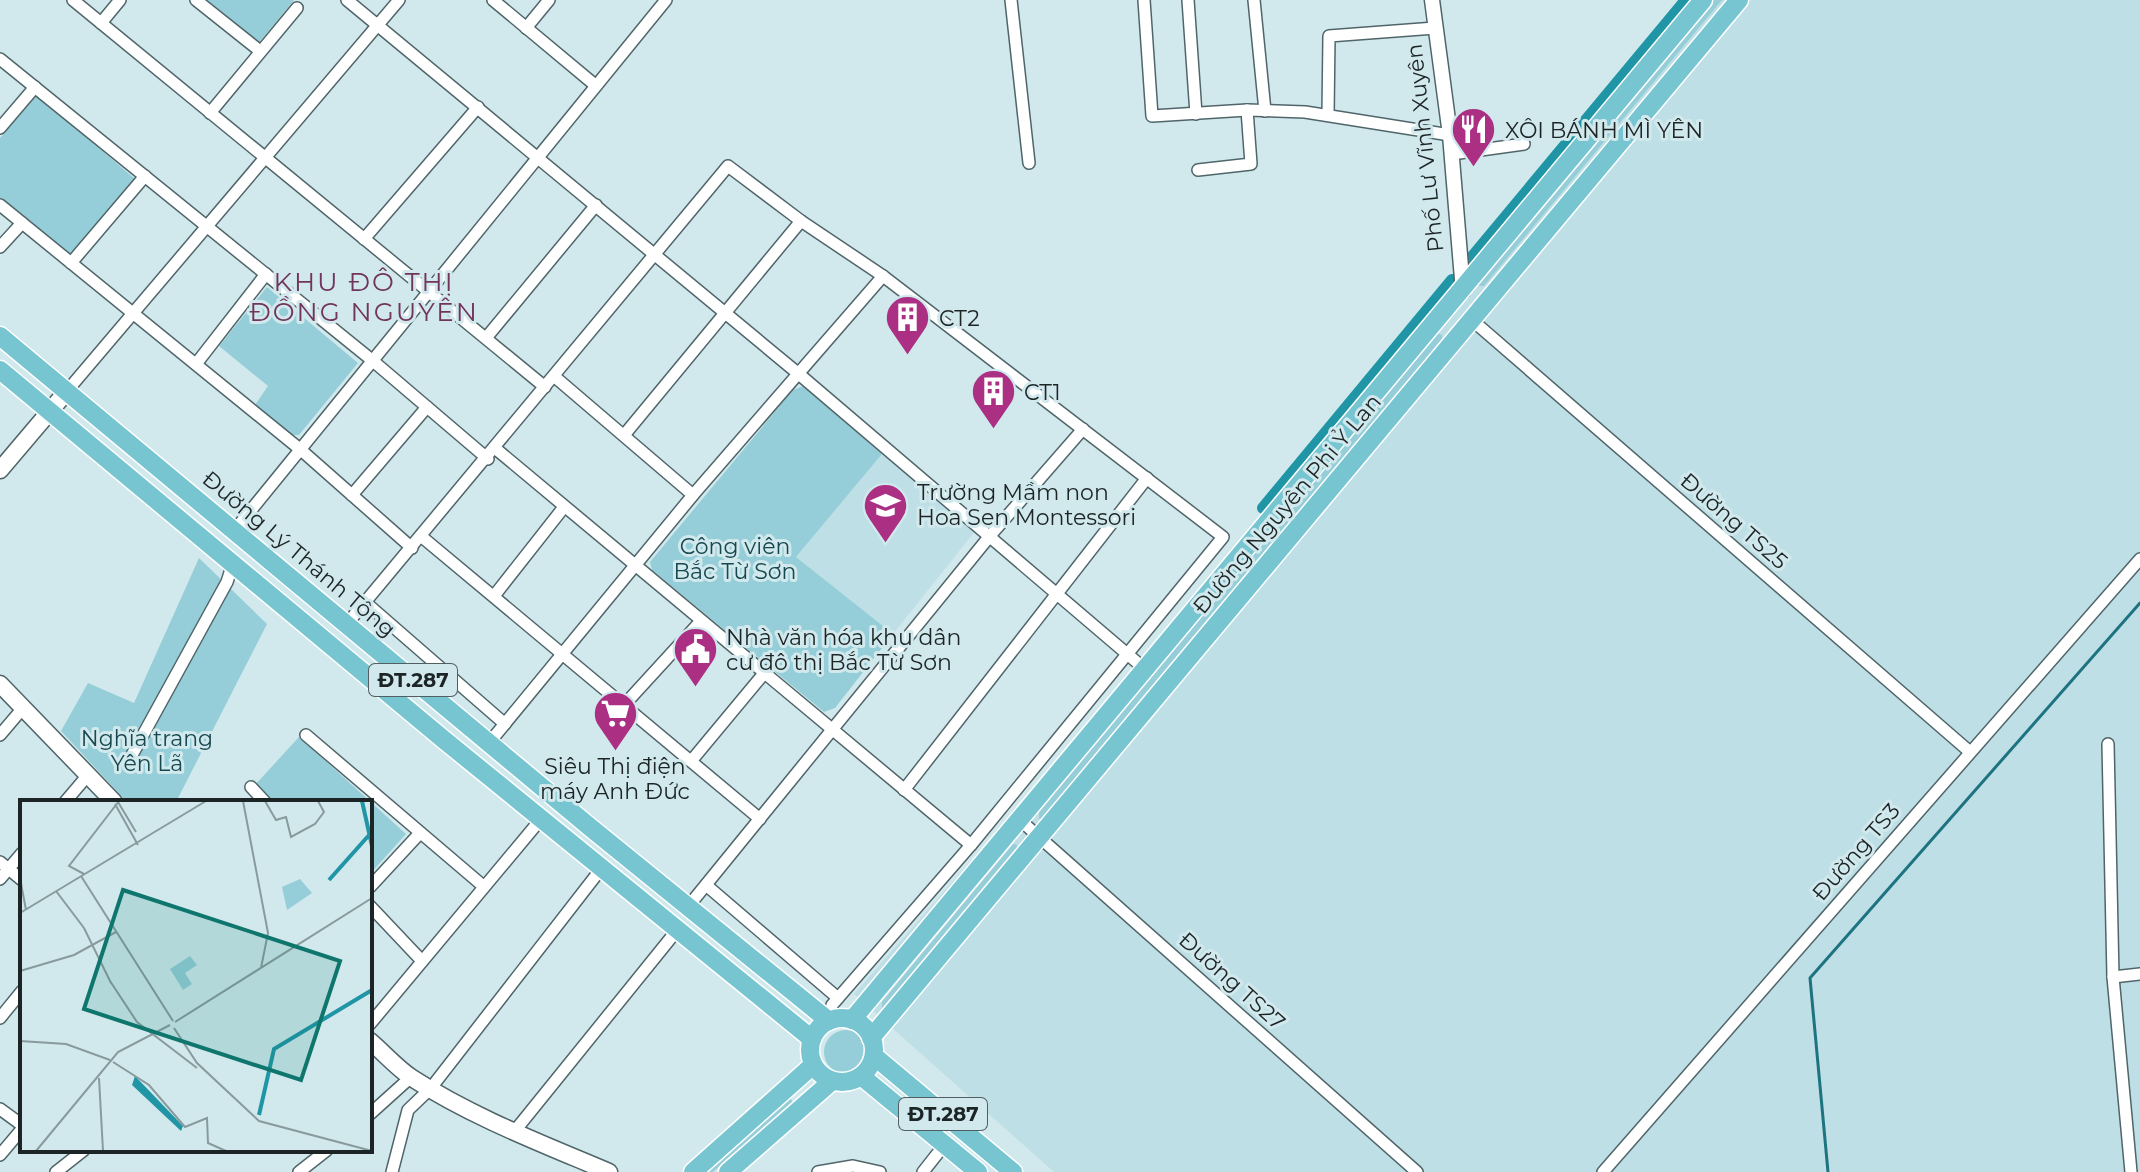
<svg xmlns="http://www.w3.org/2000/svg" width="2140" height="1172" font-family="Montserrat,sans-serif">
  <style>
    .built { fill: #bedfe5 }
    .green { fill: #95ced8 }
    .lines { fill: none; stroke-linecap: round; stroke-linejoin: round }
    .stream { stroke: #1e7380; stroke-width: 3 }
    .canal { stroke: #1f95a6; stroke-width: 12 }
    .minor-casing { stroke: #506569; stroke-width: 14 }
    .tertiary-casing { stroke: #506569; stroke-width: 17 }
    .secondary-casing { stroke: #506569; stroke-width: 19 }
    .primary-casing { stroke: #fff; stroke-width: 21 }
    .minor { stroke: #fff; stroke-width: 11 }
    .tertiary { stroke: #fff; stroke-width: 14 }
    .secondary { stroke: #fff; stroke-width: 16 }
    .primary { stroke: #77c5d0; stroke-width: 18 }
    .labels { text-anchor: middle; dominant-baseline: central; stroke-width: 6; stroke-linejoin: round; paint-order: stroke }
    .shield { fill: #d1e9ed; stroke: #525f62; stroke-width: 2 }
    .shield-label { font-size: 20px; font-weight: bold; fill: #1c2426 }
    .poi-label { font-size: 22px; fill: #1c2426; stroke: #d1e9ed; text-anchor: start }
    .street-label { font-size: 22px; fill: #1c2426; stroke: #d1e9ed }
    .park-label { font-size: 22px; fill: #17474f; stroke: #d1e9ed }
    .quarter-label { font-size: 26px; letter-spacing: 2px; fill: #71345b; stroke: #d1e9ed }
    .inset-river { fill: none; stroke: #1f95a6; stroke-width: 4 }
    .inset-road { fill: none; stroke: #899a9d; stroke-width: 2 }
    .view { fill: #0f766e; fill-opacity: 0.15; stroke: #0f766e; stroke-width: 4 }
    .inset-edge { fill: none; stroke: #1c2426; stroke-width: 4 }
  </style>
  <rect width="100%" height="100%" fill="#d1e9ed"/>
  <g class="built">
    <polygon points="1691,0 2140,0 2140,1172 1054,1172 854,994 1267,523"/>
    <polygon points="882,454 976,530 893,634 796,557"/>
  </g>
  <g class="green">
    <polygon points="204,0 294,0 258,44"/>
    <polygon points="1711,0 1722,0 1484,286 1479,286 1477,281"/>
    <polygon points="37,95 135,179 68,257 0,198 0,138"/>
    <polygon points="267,287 358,363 299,435 288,435 253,408 268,386 219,346"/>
    <polygon points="1436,333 1442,335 1442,339 1045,818 1039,819 1039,812"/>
    <polygon points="803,386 882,454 796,557 893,634 835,708 824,712 652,570 650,562 793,390"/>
    <polygon points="199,558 267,624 176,802 127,802 61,731 88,683 134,703"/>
    <polygon points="299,737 406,834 370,874 370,802 274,802 255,785"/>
    <polygon points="1013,844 1017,845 1017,849 882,1008 882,1002"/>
    <circle cx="846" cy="1052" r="22"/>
    <polygon points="790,1098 793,1102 713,1172 705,1172"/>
  </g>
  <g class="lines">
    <polyline class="stream" points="1828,1172 1810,978 2140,603"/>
    <g class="canal">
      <polyline points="1468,262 1686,0"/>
      <polyline points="1263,508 1452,280"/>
    </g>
    <defs>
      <g id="minor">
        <polyline points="73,0 545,387"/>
        <polyline points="196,0 260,51"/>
        <polyline points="347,0 800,375 1146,670"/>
        <polyline points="493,0 595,85"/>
        <polyline points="1011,0 1029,163"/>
        <polyline points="1144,0 1152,116 1247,110 1305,112 1450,135"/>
        <polyline points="1188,0 1196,114"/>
        <polyline points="1254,0 1265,111"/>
        <polyline points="101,23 120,0"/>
        <polyline points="526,28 549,0"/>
        <polyline points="0,59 373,361 488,459"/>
        <polyline points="210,113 297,8"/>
        <polyline points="1328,115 1329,36 1435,28"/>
        <polyline points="0,128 35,87"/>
        <polyline points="1452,154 1524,144"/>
        <polyline points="1198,170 1251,164 1247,110"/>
        <polyline points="0,205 301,450 412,548"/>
        <polyline points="364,239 478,107"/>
        <polyline points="0,247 22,223"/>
        <polyline points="71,263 145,176"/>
        <polyline points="1472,320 1970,752"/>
        <polyline points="486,338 596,205"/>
        <polyline points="196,364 266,274"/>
        <polyline points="555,377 693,495"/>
        <polyline points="67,391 399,0"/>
        <polyline points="625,434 801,221"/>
        <polyline points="496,449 971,845"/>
        <polyline points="352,495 427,407"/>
        <polyline points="234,531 666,0"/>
        <polyline points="422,537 760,819"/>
        <polyline points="494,596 564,507"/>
        <polyline points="366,603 505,724"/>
        <polyline points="346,625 728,166 801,221 883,276 1223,537 971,845 832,1005 829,1021"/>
        <polyline points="625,704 701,621"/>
        <polyline points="0,735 23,708"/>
        <polyline points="306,735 482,885"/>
        <polyline points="489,743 693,495 883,276"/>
        <polyline points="2108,744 2113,977 2131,1172"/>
        <polyline points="132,755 227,582 233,563"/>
        <polyline points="692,760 766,671"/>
        <polyline points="251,787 265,802"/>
        <polyline points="904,790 1147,478"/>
        <polyline points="65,802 88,775"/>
        <polyline points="1020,820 1417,1172"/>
        <polyline points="0,862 22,880"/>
        <polyline points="0,879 22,853"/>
        <polyline points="706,885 838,998"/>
        <polyline points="370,887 420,833"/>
        <polyline points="370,906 422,961"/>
        <polyline points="687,908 989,537 1083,429"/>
        <polyline points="2113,977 2140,974"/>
        <polyline points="0,1018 22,991"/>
        <polyline points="370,1024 541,819"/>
        <polyline points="0,1109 22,1125"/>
        <polyline points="370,1114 411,1077"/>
        <polyline points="514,1132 678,929"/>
        <polyline points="0,1155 22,1129"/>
        <polyline points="56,1172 84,1150"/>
        <polyline points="299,1172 327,1150"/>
        <polyline points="392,1172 408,1110 431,1088 601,869"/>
        <polyline points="818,1172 853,1166 880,1172"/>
        <polyline points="923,1172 945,1144"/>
        <polyline points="1603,1172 2140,559"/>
      </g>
      <polyline id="tertiary" points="1432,0 1450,135 1463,291"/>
      <g id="secondary">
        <polyline points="0,470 67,391"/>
        <polyline points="0,684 114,802"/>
        <path d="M370 1041C384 1053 397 1068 412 1078 472 1117 543 1144 609 1172"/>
      </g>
      <g id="primary">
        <polyline points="0,336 591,828 829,1021"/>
        <polyline points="0,370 443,739 812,1039"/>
        <circle cx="842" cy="1050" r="32"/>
        <polyline points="852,1020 1703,0"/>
        <polyline points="871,1038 1739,0"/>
        <polyline points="874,1056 1013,1172"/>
        <polyline points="861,1076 978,1172"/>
        <polyline points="693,1172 813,1065"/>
        <polyline points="728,1172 832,1081"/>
      </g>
    </defs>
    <use href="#minor" class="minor-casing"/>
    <use href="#tertiary" class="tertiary-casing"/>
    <use href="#secondary" class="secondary-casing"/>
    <use href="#primary" class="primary-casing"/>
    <use href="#minor" class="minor"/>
    <use href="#tertiary" class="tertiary"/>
    <use href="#secondary" class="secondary"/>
    <use href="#primary" class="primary"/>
  </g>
  <defs>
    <symbol id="restaurant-pin" viewBox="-11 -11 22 30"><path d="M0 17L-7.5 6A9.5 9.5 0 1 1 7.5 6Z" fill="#ab3084" stroke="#d1e9ed"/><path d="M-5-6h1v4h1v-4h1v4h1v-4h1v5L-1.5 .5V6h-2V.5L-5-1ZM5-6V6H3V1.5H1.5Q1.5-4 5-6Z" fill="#fff"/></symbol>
    <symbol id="building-pin" viewBox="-11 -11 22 30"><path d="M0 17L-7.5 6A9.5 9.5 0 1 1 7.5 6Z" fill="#ab3084" stroke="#d1e9ed"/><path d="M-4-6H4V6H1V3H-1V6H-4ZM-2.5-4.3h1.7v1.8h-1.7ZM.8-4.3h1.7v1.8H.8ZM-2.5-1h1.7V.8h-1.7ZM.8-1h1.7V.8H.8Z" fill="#fff"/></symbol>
    <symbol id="school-pin" viewBox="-11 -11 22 30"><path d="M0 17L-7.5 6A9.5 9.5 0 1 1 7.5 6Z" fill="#ab3084" stroke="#d1e9ed"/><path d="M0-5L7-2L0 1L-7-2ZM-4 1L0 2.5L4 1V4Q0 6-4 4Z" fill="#fff"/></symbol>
    <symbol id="civic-pin" viewBox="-11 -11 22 30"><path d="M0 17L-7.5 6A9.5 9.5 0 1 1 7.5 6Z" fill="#ab3084" stroke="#d1e9ed"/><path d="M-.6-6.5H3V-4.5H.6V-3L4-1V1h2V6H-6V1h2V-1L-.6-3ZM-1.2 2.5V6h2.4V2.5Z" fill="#fff"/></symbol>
    <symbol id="supermarket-pin" viewBox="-11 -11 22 30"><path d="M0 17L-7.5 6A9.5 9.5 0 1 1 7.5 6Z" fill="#ab3084" stroke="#d1e9ed"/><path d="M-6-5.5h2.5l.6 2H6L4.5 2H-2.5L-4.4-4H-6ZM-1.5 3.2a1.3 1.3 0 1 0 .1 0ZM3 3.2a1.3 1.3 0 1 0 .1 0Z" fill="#fff"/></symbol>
  </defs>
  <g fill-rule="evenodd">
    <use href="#restaurant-pin" x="1448" y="104" width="51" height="69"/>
    <use href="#building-pin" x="882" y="292" width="51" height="69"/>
    <use href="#building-pin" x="968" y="366" width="51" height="69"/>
    <use href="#school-pin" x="860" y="480" width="51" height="69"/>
    <use href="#civic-pin" x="670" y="624" width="51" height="69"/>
    <use href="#supermarket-pin" x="590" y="688" width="51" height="69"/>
  </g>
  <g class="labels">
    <g class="shield">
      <rect x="369" y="664" width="88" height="32" rx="6"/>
      <rect x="899" y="1098" width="88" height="32" rx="6"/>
    </g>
    <g class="shield-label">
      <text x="413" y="680">ĐT.287</text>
      <text x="943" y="1114">ĐT.287</text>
    </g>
    <g class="poi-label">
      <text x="1505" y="130">XÔI BÁNH MÌ YÊN</text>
      <text x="939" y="318">CT2</text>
      <text x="1024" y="392">CT1</text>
      <text x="917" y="492">Trường Mầm non<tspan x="917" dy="25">Hoa Sen Montessori</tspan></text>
      <text x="726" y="637">Nhà văn hóa khu dân<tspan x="726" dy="25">cư đô thị Bắc Từ Sơn</tspan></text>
      <text x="615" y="766" text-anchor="middle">Siêu Thị điện<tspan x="615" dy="25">máy Anh Đức</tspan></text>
    </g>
    <g class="street-label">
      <text transform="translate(1425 148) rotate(-96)">Phố Lư Vĩnh Xuyên</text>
      <text transform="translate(1287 504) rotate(-50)">Đường Nguyên Phi Ỷ Lan</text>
      <text transform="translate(1734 521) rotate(41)">Đường TS25</text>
      <text transform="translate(299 554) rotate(40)">Đường Lý Thánh Tông</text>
      <text transform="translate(1856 852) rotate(-49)">Đường TS3</text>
      <text transform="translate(1232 981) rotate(42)">Đường TS27</text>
    </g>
    <g class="park-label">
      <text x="735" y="546">Công viên<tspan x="735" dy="25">Bắc Từ Sơn</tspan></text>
      <text x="147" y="738">Nghĩa trang<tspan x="147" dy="25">Yên Lã</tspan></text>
    </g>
    <g class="quarter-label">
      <text x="364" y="282">KHU ĐÔ THỊ<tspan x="364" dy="30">ĐỒNG NGUYÊN</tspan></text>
    </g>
  </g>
  <g transform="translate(20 800)">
    <rect width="352" height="352" fill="#d1e9ed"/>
    <path d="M280 79 292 93 267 110 262 87ZM170 156 177 165 165 173 172 184 163 190 150 169Z" fill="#95ced8"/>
    <path d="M115 276 163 326 161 331 112 285Z" fill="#1f95a6"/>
    <path class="inset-river" d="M342 1 352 46M309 80 350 34M239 315 254 249 352 190"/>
    <path class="inset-road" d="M0 1H31M223 1 248 133 241 168M245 1 256 20 266 17 271 37 295 24 304 12 298 1M98 2 116 32M95 4 118 45M64 74 49 66 99 1M61 76 153 221M0 78 6 110M36 91 64 128 91 183M0 113 186 1M0 171 54 155 96 132M90 181 117 222 177 268M155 222 352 98M154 228 177 263 239 321 352 351M0 241 46 244 90 260M93 262 129 285 165 327 187 318 188 343 206 351M79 278 83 351M16 351 98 252 150 225"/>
    <path class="view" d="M103 90 320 161 281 280 64 209Z"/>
    <rect width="352" height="352" class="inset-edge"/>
  </g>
</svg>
